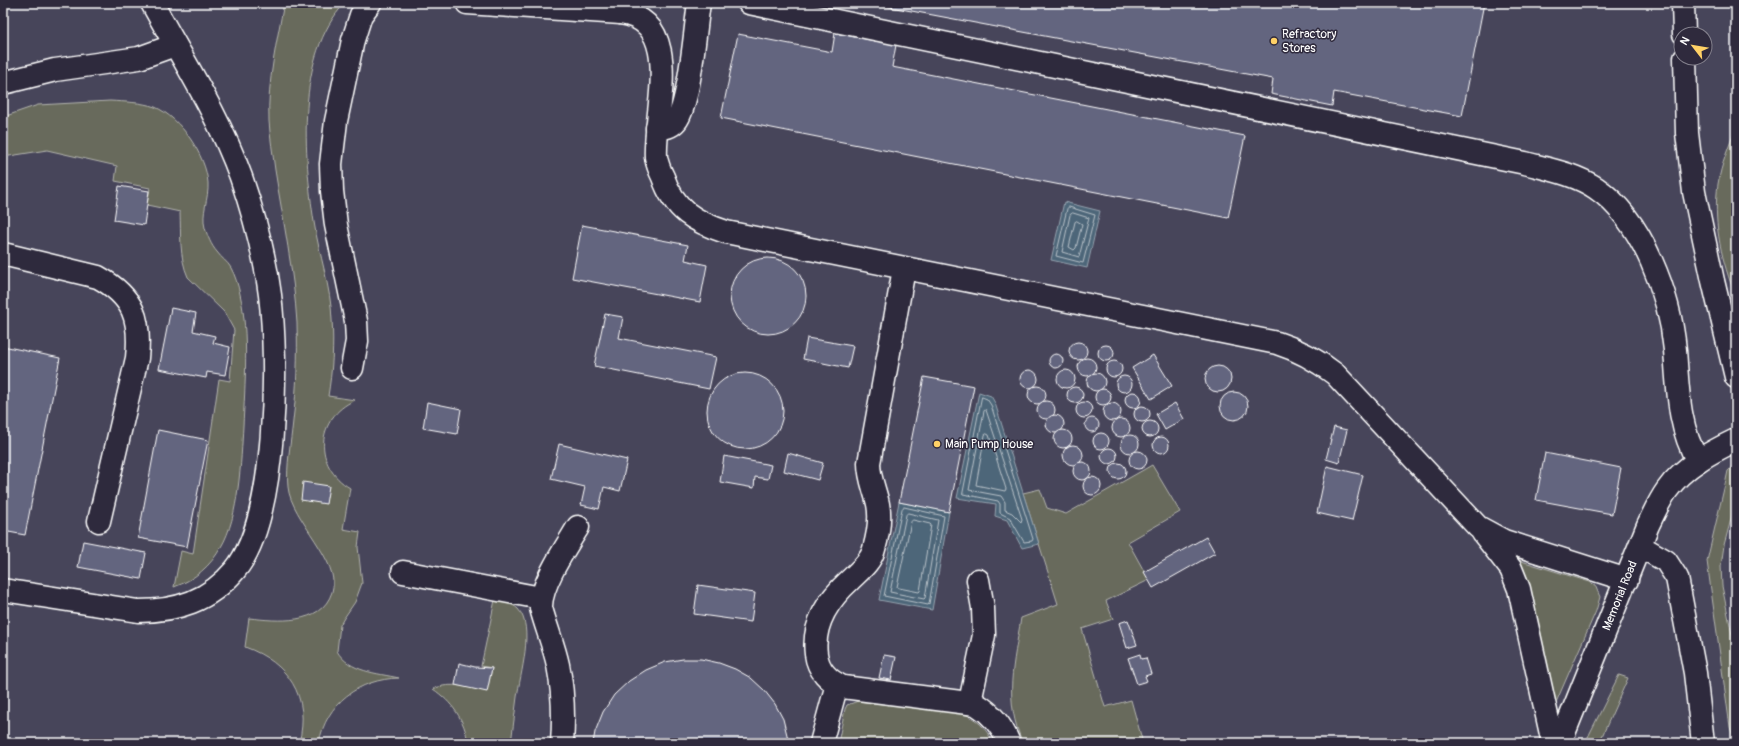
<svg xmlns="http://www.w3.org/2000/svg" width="1739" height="746" font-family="Pangolin,sans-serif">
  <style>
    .built { fill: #47445a; fill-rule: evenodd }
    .green { fill: #676a5c; stroke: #b3b4ae }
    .water { fill: #4e6679; stroke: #95a3af }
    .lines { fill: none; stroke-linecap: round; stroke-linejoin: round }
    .shore { stroke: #b8c2c9; stroke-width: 1 }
    .building { fill: #64657f; stroke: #fff }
    .minor-casing { stroke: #fff; stroke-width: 25 }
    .minor { stroke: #2f2a3d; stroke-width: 22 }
    .poi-dot { fill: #ffd166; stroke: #2f2a3d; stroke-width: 1.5 }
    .labels { text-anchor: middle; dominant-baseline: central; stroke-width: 3; stroke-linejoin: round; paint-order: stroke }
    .poi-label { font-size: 12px; fill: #fff; stroke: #2f2a3d; text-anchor: start }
    .street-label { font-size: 12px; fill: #fff; stroke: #2f2a3d }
  </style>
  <rect width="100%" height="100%" fill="#3a364a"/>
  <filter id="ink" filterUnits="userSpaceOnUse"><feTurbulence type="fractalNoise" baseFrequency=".025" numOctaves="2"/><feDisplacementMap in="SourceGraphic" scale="8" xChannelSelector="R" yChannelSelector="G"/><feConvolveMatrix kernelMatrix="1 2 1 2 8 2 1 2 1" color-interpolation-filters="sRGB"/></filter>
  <g filter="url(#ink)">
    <path class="built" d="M3 3H1736V743H3ZM1681 34H1705V58H1681Z"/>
    <g class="green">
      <path d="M284 3H345C295 56 304 156 314 222 319 255 331 287 332 320 334 345 332 372 328 396L355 400C315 418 313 466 350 488L343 529 360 532 358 547 362 583 355 602 344 618 340 625 337 651C349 672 377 673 399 678 359 679 326 703 319 743H299C311 696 288 663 245 647L249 618C277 621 321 626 332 592 342 562 291 519 288 487 286 466 291 442 293 421 297 388 298 356 297 323 294 273 283 220 275 170 273 154 270 137 269 121 267 82 277 41 284 3Z"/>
      <path d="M110 101C125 102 141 102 155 107 181 118 206 156 208 183 209 199 201 213 205 228 208 237 211 245 217 252 221 258 228 262 231 268 235 275 238 285 240 294 249 333 245 386 243 426 241 461 239 517 221 547 211 566 194 580 174 587L181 551 193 554 219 379 230 381 234 330 224 312 188 277C179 257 181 234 180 212L147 205 150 188 115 181 117 166 47 150 3 157V117L38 105Z"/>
      <path d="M1736 128V282L1733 289C1720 255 1713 219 1718 184 1721 165 1729 146 1736 128Z"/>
      <polygon points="1736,462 1736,501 1724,545 1721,566 1722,586 1736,654 1736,743 1735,743 1730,727 1707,561 1726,480 1728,471"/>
      <path d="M1152 465 1180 512 1128 542 1149 580 1106 601 1113 619 1082 629 1105 707 1131 700 1143 743H1023C1003 700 1014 663 1021 618L1058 604 1023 493 1040 489 1047 508 1066 514Z"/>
      <polygon points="1518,560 1590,582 1595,585 1600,597 1596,611 1554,707 1529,587 1523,568"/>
      <path d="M495 600C502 601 512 603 518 609 535 627 520 675 517 697 515 712 513 728 511 743H468C465 720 452 702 433 689 451 681 469 688 487 691L492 668 481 666Z"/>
      <polygon points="1619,675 1628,678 1599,743 1585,743"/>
      <path d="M858 701 961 713C977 718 986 728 993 743H838L845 709 847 705Z"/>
    </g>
    <g class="water">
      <polygon points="1064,202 1100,211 1087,268 1051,260"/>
      <polygon points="979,392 991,396 995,403 1039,544 1022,548 1007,520 995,516 996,504 957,498"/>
      <polygon points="899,502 949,512 932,610 879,600"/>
    </g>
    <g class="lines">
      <g class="shore">
        <polygon points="1069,207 1095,215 1083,263 1056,256 1067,209"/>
        <polygon points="1073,213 1089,218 1079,257 1062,252 1070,215"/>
        <polygon points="1077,221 1082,224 1076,248 1074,250 1069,247 1075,222"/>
        <polygon points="982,397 987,399 991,405 1033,539 1032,541 1024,542 1010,518 1000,513 1000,504 998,501 963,494"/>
        <polygon points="986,410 1022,519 1021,522 1012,513 1005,510 1005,502 1001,496 969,490 984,411"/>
        <polygon points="987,434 989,435 1006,489 1005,491 976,485 985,435"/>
        <polygon points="904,507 944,516 929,604 928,605 884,596 902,509"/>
        <polygon points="908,513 938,520 925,598 924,599 890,592 906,515"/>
        <polygon points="913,520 930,524 931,525 920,591 919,592 899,588 897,587 911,522"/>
      </g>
    </g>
    <g class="building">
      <polygon points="869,3 1484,3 1462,116 1334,92 1332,106 1271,94 1273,79"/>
      <polygon points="835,33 896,45 892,67 1245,136 1228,218 721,118 738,34 832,52"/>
      <polygon points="119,186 149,191 144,225 114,220"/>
      <polygon points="582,225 688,245 685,260 707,265 700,302 572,278"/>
      <circle cx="768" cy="296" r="38"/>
      <polygon points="171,308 196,313 193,331 215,336 213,343 230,347 225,375 207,372 206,378 159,369"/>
      <polygon points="605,314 623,317 619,338 716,357 709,389 594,366"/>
      <polygon points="807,338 853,346 848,368 803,359"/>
      <circle cx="1078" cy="351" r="9"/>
      <circle cx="1106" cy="353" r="8"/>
      <polygon points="3,346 60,358 25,535 3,531"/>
      <circle cx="1056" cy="361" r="7"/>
      <polygon points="1153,355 1172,386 1151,399 1132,368"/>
      <circle cx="1087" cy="367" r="9"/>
      <circle cx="1114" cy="369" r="8"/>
      <circle cx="1218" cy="379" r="13"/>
      <circle cx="1029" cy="379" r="9"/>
      <circle cx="1066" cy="379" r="9"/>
      <circle cx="1096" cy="382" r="9"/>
      <circle cx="745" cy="411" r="38"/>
      <circle cx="1124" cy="384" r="8"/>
      <polygon points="924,377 974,386 949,512 899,502"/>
      <circle cx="1037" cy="395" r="9"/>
      <circle cx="1075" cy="395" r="8"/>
      <circle cx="1103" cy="397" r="8"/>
      <circle cx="1234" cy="406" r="14"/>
      <circle cx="1133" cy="400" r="8"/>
      <circle cx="1046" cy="410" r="9"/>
      <circle cx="1084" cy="410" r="8"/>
      <polygon points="427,402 461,409 457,434 423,428"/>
      <polygon points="1175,403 1184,419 1165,430 1156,414"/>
      <circle cx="1112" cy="412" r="9"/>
      <circle cx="1142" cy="414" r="8"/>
      <circle cx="1055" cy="424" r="9"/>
      <circle cx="1092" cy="425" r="7"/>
      <circle cx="1121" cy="428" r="9"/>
      <circle cx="1150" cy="429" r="8"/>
      <polygon points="1334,427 1347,430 1339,463 1326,459"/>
      <polygon points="158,430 208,440 187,547 138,538"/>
      <circle cx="1063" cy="439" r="9"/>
      <circle cx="1101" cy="441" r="8"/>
      <circle cx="1130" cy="444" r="9"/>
      <circle cx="1161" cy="445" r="8"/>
      <polygon points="559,444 627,460 620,491 604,487 599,509 581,505 585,487 551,479"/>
      <circle cx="1073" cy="455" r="10"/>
      <circle cx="1109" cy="456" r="8"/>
      <circle cx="1138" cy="460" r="9"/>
      <polygon points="788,453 823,463 818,480 784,471"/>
      <polygon points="1545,453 1621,468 1612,514 1536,500"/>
      <polygon points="724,456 771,465 768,479 755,477 754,488 720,482"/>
      <circle cx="1082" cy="471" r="9"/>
      <circle cx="1118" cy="471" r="8"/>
      <polygon points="1327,466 1363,475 1352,521 1317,513"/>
      <circle cx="1092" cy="486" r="9"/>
      <polygon points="303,482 329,486 326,504 301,500"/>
      <polygon points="1206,537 1215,553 1153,588 1144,572"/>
      <polygon points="83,541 146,553 141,579 78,567"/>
      <polygon points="698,585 755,593 751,622 694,614"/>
      <polygon points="1128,620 1137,645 1127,648 1119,623"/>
      <polygon points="1140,654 1141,659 1146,658 1151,674 1145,676 1147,681 1137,684 1128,658"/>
      <polygon points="884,655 896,657 891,680 879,678"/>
      <polygon points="683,659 701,659 719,663 735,669 751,678 764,690 775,704 783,719 789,743 593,743 595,732 603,712 614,695 629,681 646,670 665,662"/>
      <polygon points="459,663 475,667 492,668 487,692 455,685"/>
    </g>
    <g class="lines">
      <defs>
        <g id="minor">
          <polyline points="467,3 621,13"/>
          <path d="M622 3 621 13C686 22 653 115 656 157 657 163 660 171 663 177 674 210 695 222 726 232L1277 343C1299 350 1317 360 1335 374L1478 527 1504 541 1627 580"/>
          <path d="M749 3 1525 163C1548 169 1575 174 1596 188 1643 220 1670 296 1675 350 1678 388 1678 428 1698 461"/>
          <polyline points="1683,3 1684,34"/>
          <polyline points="1685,58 1687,133 1694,192 1713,281 1736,377"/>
          <polyline points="3,83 55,70 139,58 175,45"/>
          <path d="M657 128C665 128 671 127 676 121 690 104 695 28 699 3"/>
          <path d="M3 254 98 277C134 297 141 319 137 358L99 521"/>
          <path d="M904 269 869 463C869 478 875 490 878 504 881 519 878 535 874 549 871 562 859 571 850 580 829 599 812 623 816 654 818 670 829 681 843 687L976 704C991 713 1002 726 1009 743"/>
          <polyline points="352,368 357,341 356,321 336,225 332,191 331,164 336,121 353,40 361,15 370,3"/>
          <polyline points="1483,533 1511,569 1519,589 1553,743"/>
          <polyline points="1640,546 1666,561 1677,578 1695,673 1703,743"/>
          <polyline points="403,572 541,598"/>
          <path d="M3 590 138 611C177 611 209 601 235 570 278 519 278 360 270 295 265 256 254 215 241 177 219 116 183 60 152 3"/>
          <polyline points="970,702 984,635 983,608 978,580"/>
          <path d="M562 743C564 717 563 690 558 665 554 646 546 627 541 608 540 585 566 547 578 527"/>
          <polyline points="821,743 837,684"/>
          <path id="s1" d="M1560 743 1648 525C1654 513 1659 501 1667 490 1684 466 1711 452 1736 440"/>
        </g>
      </defs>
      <use href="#minor" class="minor-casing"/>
      <use href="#minor" class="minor"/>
    </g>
  </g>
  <g class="poi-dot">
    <circle cx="1274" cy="41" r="4"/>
    <circle cx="937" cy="444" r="4"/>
  </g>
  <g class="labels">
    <g class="poi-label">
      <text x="1282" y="34">Refractory<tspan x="1282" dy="14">Stores</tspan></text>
      <text x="945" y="444">Main Pump House</text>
    </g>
    <g class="street-label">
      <text stroke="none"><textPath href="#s1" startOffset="159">Memorial Road</textPath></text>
    </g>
  </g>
  <rect width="1739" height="746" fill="none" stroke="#2f2a3d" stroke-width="16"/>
  <rect x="8" y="8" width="1723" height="730" fill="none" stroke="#fff" stroke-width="1.5" filter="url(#ink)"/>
  <g transform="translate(1693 46) rotate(301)"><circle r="19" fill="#2f2a3d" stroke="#827f8b"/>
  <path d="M0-3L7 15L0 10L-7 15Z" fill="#ffd166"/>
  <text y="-6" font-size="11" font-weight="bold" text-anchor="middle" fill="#ffffff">N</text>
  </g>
</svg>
